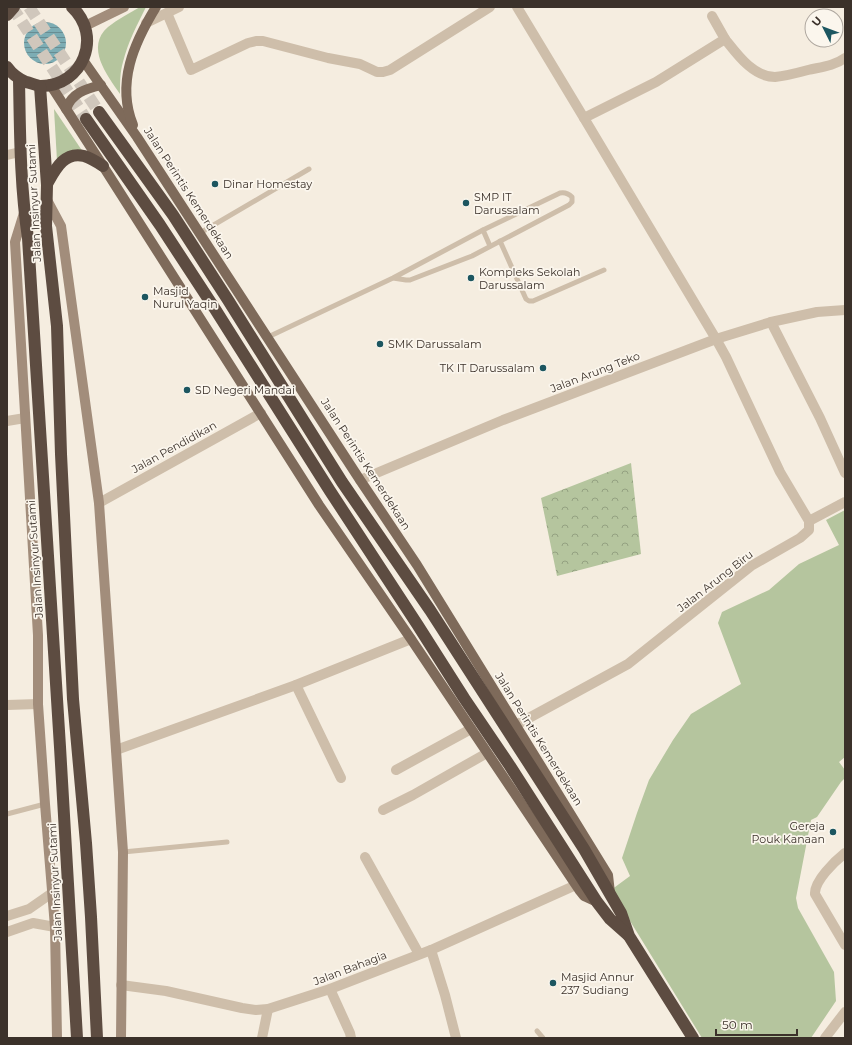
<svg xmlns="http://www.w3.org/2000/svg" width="852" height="1045" font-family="Montserrat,sans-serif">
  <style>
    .green { fill: #b5c59e }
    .forest { fill: url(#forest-crowns) }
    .water { fill: url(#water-rules) }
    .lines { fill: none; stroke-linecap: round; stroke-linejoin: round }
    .highway-tunnel { stroke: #d0c7bc; stroke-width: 12; stroke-dasharray: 12 6; stroke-linecap: butt }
    .lane { stroke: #cebeaa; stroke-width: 5 }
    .street { stroke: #cebeaa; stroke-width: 10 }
    .secondary { stroke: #a28d7b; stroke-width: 10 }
    .primary { stroke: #7e6a5a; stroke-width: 10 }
    .highway { stroke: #5d4c41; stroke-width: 12 }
    .poi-dot { fill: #1c5660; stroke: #fbf6ed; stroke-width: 1.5 }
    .labels { text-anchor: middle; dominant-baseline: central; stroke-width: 3.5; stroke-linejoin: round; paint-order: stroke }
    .poi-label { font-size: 11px; fill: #3b312a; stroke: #fbf6ed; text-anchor: start }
    .street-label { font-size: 11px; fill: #3b312a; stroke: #fbf6ed }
  </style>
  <defs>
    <pattern id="forest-crowns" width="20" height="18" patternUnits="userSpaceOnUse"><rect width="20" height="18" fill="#b5c59e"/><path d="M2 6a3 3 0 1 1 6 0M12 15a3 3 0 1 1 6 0" fill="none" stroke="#94a181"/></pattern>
    <pattern id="water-rules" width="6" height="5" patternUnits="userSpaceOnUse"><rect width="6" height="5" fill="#7dadb4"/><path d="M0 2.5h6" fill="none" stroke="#688d93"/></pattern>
  </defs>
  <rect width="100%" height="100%" fill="#f5ede0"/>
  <g class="green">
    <path d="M140 7H146C137 25 128 42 123 62 120 72 120 83 120 94 107 75 85 47 108 27 118 19 130 13 140 7Z"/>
    <polygon points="54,109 83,152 57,161"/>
    <polygon points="845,510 845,757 839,762 845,770 845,778 841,782 817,817 811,820 796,898 798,908 834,972 836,1001 811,1038 702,1038 611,890 630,876 622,858 637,813 649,780 673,740 691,714 741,684 718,623 722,612 769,590 799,564 839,545 826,520"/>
  </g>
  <polygon class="forest" points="631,463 641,554 557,576 541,498"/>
  <circle class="water" cx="45" cy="43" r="21"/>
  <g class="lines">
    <g class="highway-tunnel">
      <polyline points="12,7 86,119"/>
      <polyline points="29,7 99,112"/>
    </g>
    <g class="lane">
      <polyline points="483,230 490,246"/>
      <polyline points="200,233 309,169"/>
      <polyline points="500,241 526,299 529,301 533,301 604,270"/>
      <path d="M268 337 393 278 483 230 560 193C565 192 568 193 572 197V202L569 205 472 256 410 280H406L393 278"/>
      <polyline points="7,814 45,804"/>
      <polyline points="123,852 227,842"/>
      <polyline points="537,1031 543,1038"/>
    </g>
    <g class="street">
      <polyline points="167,13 191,70 248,43 256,41 263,41 328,58 360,64 377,72 383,72 390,70 490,7"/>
      <polyline points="146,23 179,7"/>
      <path d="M725 39C737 54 753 77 775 77 786 76 797 73 808 70 821 67 834 66 845 58"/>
      <polyline points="584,118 656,82 725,39 712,16"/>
      <polyline points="7,155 20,152"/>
      <polyline points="771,322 820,418 845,473"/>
      <polyline points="7,421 25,418"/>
      <polyline points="360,480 503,420 716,339 771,322 817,312 845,310"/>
      <polyline points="99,503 261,413"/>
      <polyline points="809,521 845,502"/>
      <polyline points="296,685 341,778"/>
      <polyline points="7,705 38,704"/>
      <polyline points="516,725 628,664 751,566 800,538 809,530 809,521 780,472 726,357 716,339 584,118 517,7"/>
      <polyline points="116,750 296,685 411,639"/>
      <polyline points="396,770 471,729"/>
      <polyline points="383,810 413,795 487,753"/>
      <path d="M845 853C835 861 814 881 815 894L845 945"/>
      <polyline points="365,857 419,954"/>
      <polyline points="7,916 29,909 52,893"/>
      <polyline points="7,932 33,923 55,927"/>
      <polyline points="431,950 445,995 456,1038"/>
      <polyline points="121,985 166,991 242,1008 256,1010 268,1009 330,989 431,950 576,885"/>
      <polyline points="330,989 350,1033 351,1038"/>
      <polyline points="262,1038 268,1009"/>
      <polyline points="825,1038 845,1012"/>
    </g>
    <g class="secondary">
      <polyline points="85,26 124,7"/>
      <polyline points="46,198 61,226 99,503 123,852 121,1038"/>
      <polyline points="24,213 15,242 38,635 38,704 45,804 55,927 57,1038"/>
    </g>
    <g class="primary">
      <polyline points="83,60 137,137 360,480 417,565 608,875 610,893"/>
      <polyline points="50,84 103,166 319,505 411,639 580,891 584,896 597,902"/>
      <path d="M66 109C72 93 85 89 101 85"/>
      <path d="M133 125C116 83 134 43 156 7"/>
    </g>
    <g class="highway">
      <polyline points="7,15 14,7"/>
      <path d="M7 67C12 74 19 79 26 82 31 83 37 86 41 86 83 86 103 36 72 7"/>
      <path d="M19 79C20 132 20 185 28 238L60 747 77 1038"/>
      <polyline points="40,86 47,185 46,226 57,326 61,454 73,699 86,843 91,917 97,1038"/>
      <polyline points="99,112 173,215 228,300 342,482 430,610 584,849 621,913 629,936 693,1038"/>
      <polyline points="86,119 160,225 215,309 330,491 417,624 464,698 510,766 597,902 610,919 628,935"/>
      <path d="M47 184C55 170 64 151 84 156 91 158 97 162 103 166"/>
    </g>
  </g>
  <g class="poi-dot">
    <circle cx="215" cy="184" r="4"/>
    <circle cx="466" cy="203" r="4"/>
    <circle cx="471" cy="278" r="4"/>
    <circle cx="145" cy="297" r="4"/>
    <circle cx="380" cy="344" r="4"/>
    <circle cx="543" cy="368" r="4"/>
    <circle cx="187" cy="390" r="4"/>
    <circle cx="833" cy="832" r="4"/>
    <circle cx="553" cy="983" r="4"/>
  </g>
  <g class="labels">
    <g class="poi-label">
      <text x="223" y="184">Dinar Homestay</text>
      <text x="474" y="197">SMP IT<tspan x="474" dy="13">Darussalam</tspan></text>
      <text x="479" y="272">Kompleks Sekolah<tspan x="479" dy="13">Darussalam</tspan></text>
      <text x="153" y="291">Masjid<tspan x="153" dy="13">Nurul Yaqin</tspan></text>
      <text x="388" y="344">SMK Darussalam</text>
      <text x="535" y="368" text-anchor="end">TK IT Darussalam</text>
      <text x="195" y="390">SD Negeri Mandai</text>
      <text x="825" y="826" text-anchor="end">Gereja<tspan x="825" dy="13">Pouk Kanaan</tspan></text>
      <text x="561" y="977">Masjid Annur<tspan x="561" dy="13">237 Sudiang</tspan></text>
    </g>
    <g class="street-label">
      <text transform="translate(189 193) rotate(57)">Jalan Perintis Kemerdekaan</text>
      <text transform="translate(34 203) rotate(-93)">Jalan Insinyur Sutami</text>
      <text transform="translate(595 372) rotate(-21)">Jalan Arung Teko</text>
      <text transform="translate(174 447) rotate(-29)">Jalan Pendidikan</text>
      <text transform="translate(366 464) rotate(57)">Jalan Perintis Kemerdekaan</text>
      <text transform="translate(35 559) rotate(-94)">Jalan Insinyur Sutami</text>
      <text transform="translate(715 581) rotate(-38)">Jalan Arung Biru</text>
      <text transform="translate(539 739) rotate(58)">Jalan Perintis Kemerdekaan</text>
      <text transform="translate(55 882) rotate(-93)">Jalan Insinyur Sutami</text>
      <text transform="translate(350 968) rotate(-21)">Jalan Bahagia</text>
    </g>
  </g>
  <rect width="852" height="1045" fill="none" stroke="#3b312a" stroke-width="16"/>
  <g transform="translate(824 28) rotate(312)"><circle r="19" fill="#fbf6ed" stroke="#aea79f"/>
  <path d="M0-3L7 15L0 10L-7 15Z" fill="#1c5660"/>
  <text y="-6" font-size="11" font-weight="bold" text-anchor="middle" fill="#3b312a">U</text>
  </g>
  <path d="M716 1029v6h81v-6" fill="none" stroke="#3b312a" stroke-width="2"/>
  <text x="722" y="1029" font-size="12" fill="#3b312a" stroke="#fbf6ed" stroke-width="3" paint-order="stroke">50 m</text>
</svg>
